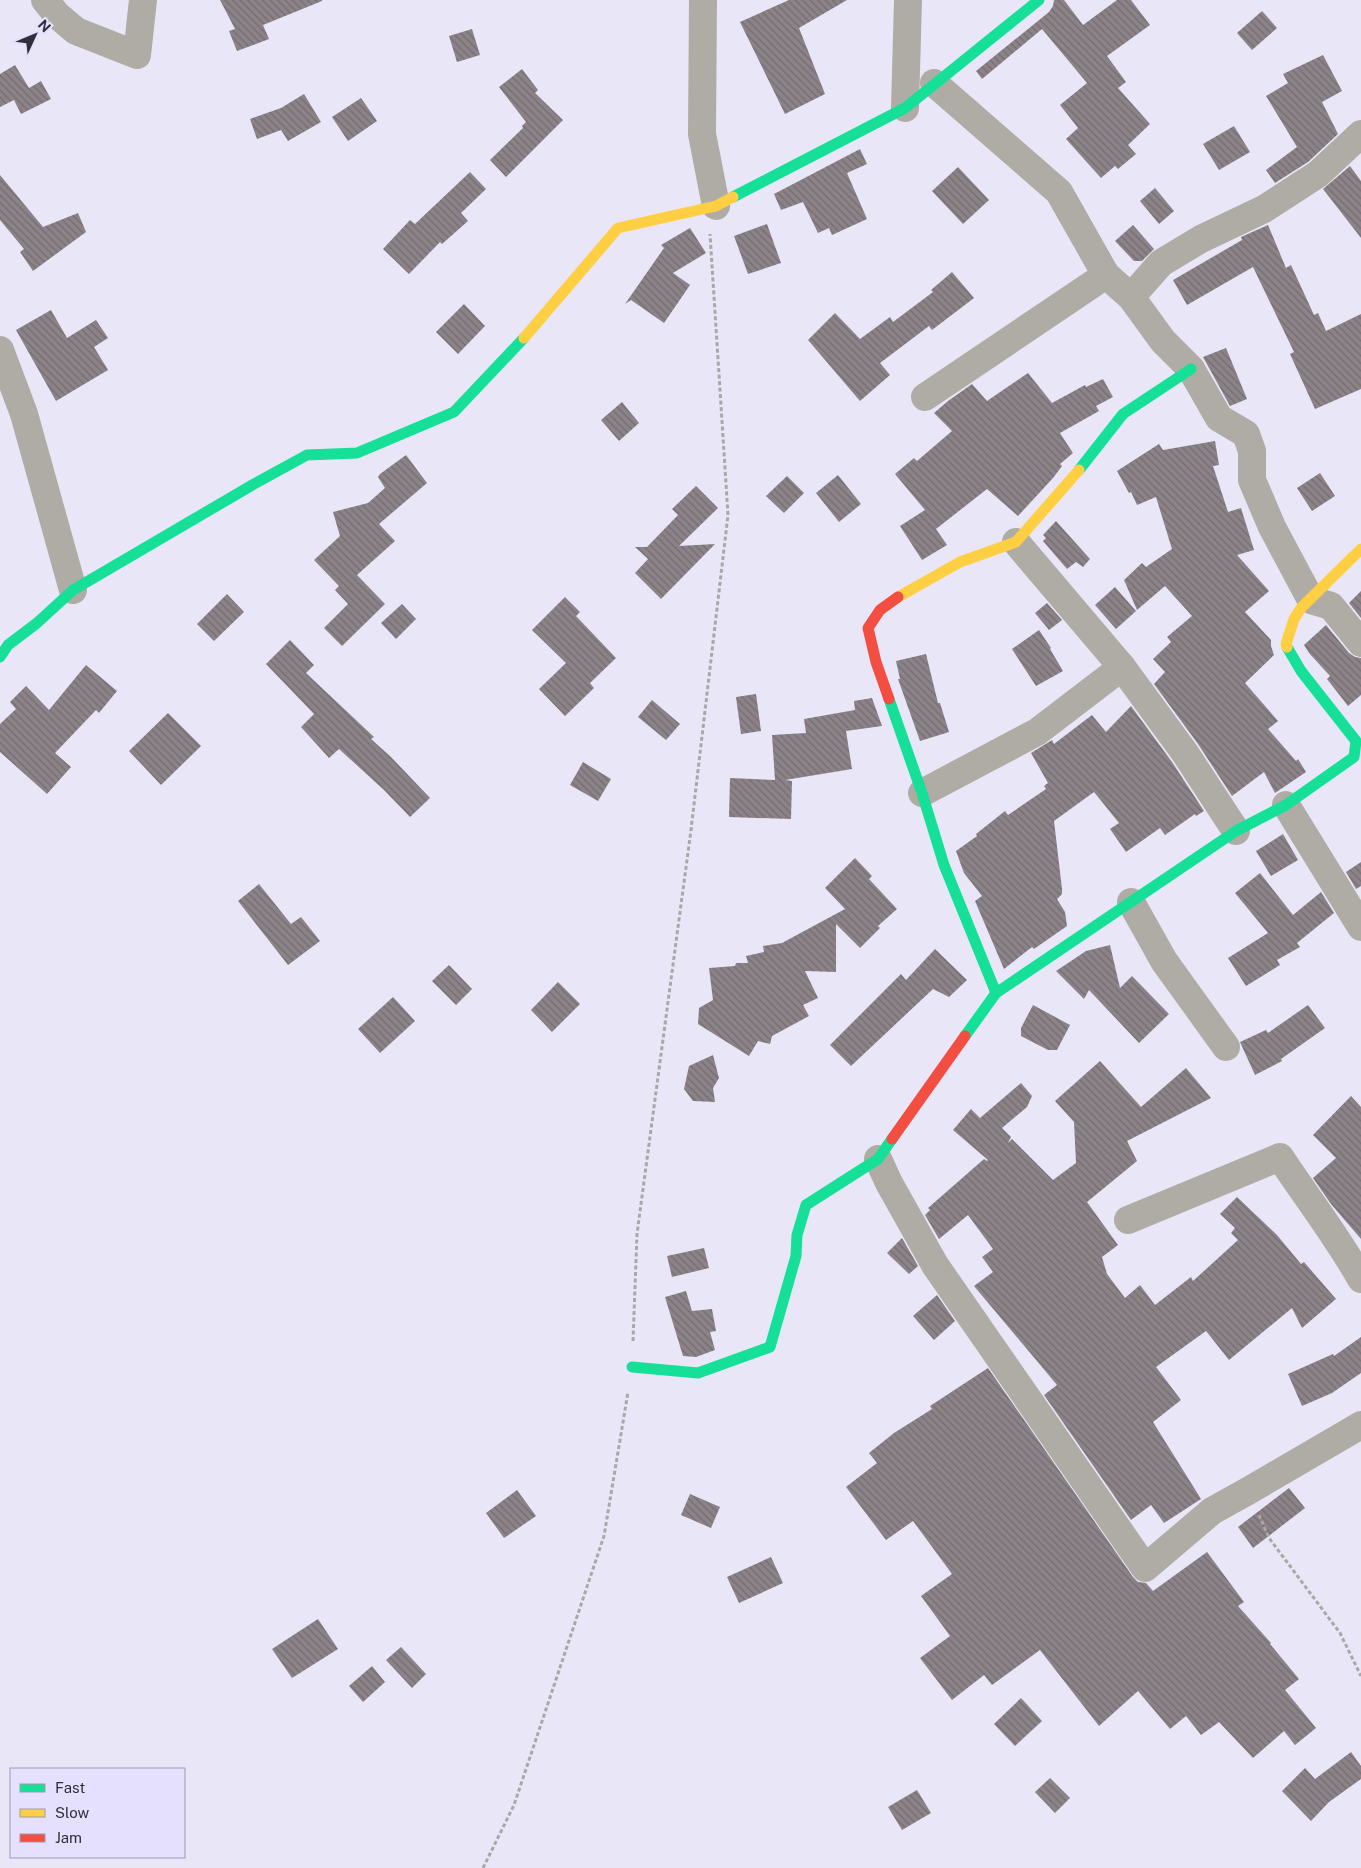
<svg xmlns="http://www.w3.org/2000/svg" width="1361" height="1868" font-family="'Public Sans',sans-serif">
  <style>
    .building { fill: url(#building-back-hatch) }
    .lines { fill: none; stroke-linecap: round; stroke-linejoin: round }
    .path { stroke: #aaa7a5; stroke-width: 3; stroke-dasharray: 4 2.5; stroke-linecap: butt }
    .street { stroke: #afaca6; stroke-width: 28 }
    .fast { stroke: #16e098; stroke-width: 11 }
    .slow { stroke: #ffcf43; stroke-width: 11 }
    .jam { stroke: #f24e42; stroke-width: 11 }
  </style>
  <defs>
    <pattern id="building-back-hatch" width="6" height="6" patternUnits="userSpaceOnUse" patternTransform="scale(1.25)"><rect width="6" height="6" fill="#8c8388"/><path d="M-1 5l2 2M0 0l6 6M5-1l2 2" fill="none" stroke="#736c70"/></pattern>
  </defs>
  <rect width="100%" height="100%" fill="#e9e7f7"/>
  <g class="building">
    <polygon points="220,0 322,0 322,1 263,25 269,39 237,51 229,31 235,29"/>
    <polygon points="789,0 847,0 799,28 825,94 785,114 740,22"/>
    <polygon points="1054,0 1064,0 1083,25 1117,0 1131,0 1150,25 1107,56 1126,82 1118,88 1150,124 1128,145 1136,154 1118,169 1115,166 1101,178 1066,139 1078,128 1060,105 1087,83 1042,29 982,79 976,71 1049,12 1053,6"/>
    <polygon points="1262,11 1277,28 1252,50 1237,33"/>
    <polygon points="472,29 480,55 457,62 449,36"/>
    <polygon points="1323,55 1342,91 1322,102 1338,134 1308,162 1275,183 1266,170 1297,147 1266,96 1288,83 1283,74"/>
    <polygon points="15,65 29,88 41,81 51,99 21,114 14,100 0,107 0,74"/>
    <polygon points="522,69 538,90 535,93 563,120 506,177 490,160 523,128 522,126 526,122 499,87"/>
    <polygon points="304,94 321,122 288,141 281,130 257,139 250,119 281,108"/>
    <polygon points="361,98 377,121 348,141 332,117"/>
    <polygon points="1234,126 1250,152 1219,170 1203,144"/>
    <polygon points="860,149 867,164 847,173 867,219 832,235 829,228 818,233 803,202 781,210 774,194"/>
    <polygon points="1350,166 1361,181 1361,238 1323,189"/>
    <polygon points="958,167 989,200 963,224 932,191"/>
    <polygon points="470,172 486,189 461,213 468,221 442,244 440,242 409,274 383,249 410,220 415,224"/>
    <polygon points="0,175 43,227 78,213 86,232 33,271 20,252 24,249 0,220"/>
    <polygon points="1155,188 1174,211 1159,224 1140,201"/>
    <polygon points="767,224 781,263 748,274 734,236"/>
    <polygon points="1133,225 1154,249 1142,261 1134,261 1115,241"/>
    <polygon points="1268,225 1286,268 1291,265 1314,315 1318,313 1326,331 1361,314 1361,389 1315,409 1290,354 1294,352 1253,267 1187,305 1173,280 1242,240 1241,237"/>
    <polygon points="690,228 706,253 673,273 690,285 664,323 631,300 625,304 664,248 661,245"/>
    <polygon points="952,272 974,298 932,330 929,326 880,363 890,375 860,401 808,340 835,313 860,339 890,317 893,322 933,292 931,290"/>
    <polygon points="464,304 485,326 458,354 436,332"/>
    <polygon points="51,310 67,338 96,320 108,338 94,347 108,370 56,401 16,330"/>
    <polygon points="1226,348 1247,399 1230,406 1203,357"/>
    <polygon points="1028,373 1052,403 1085,385 1086,387 1103,379 1113,397 1096,406 1099,411 1060,433 1073,453 1060,464 1062,466 1053,478 1018,516 987,489 936,529 947,545 922,560 900,526 925,510 895,474 914,458 917,461 952,431 934,413 948,401 972,384 987,401"/>
    <polygon points="622,402 639,423 619,441 601,420"/>
    <polygon points="1215,441 1219,465 1213,466 1228,512 1241,508 1254,550 1237,555 1269,591 1245,612 1271,640 1271,646 1274,655 1245,683 1278,721 1268,729 1296,761 1298,759 1306,772 1275,793 1264,772 1232,796 1198,744 1154,684 1165,672 1153,659 1171,642 1167,637 1192,616 1165,586 1137,610 1124,580 1142,563 1146,567 1172,549 1156,497 1137,505 1131,492 1129,493 1117,471 1159,444 1163,450"/>
    <polygon points="406,455 427,483 379,524 395,541 357,575 385,604 342,646 324,628 348,604 335,590 339,586 314,560 340,536 333,512 368,503 385,488 378,477 380,474"/>
    <polygon points="1320,473 1335,496 1312,511 1297,488"/>
    <polygon points="838,475 861,504 839,522 816,493"/>
    <polygon points="787,476 804,493 784,513 766,496"/>
    <polygon points="696,486 718,508 679,546 715,544 661,599 635,573 648,559 635,547 647,547 678,515 672,509"/>
    <polygon points="1056,521 1090,559 1083,567 1076,562 1067,569 1043,541 1046,538 1043,535"/>
    <polygon points="1115,587 1136,611 1116,629 1095,605"/>
    <polygon points="1361,591 1361,618 1349,603"/>
    <polygon points="227,594 244,612 214,641 197,624"/>
    <polygon points="565,597 580,612 576,616 616,658 590,683 594,688 565,716 539,689 566,663 532,630"/>
    <polygon points="1047,603 1062,620 1049,630 1035,613"/>
    <polygon points="402,604 416,619 396,639 381,623"/>
    <polygon points="1326,625 1349,653 1355,657 1361,658 1361,695 1348,706 1327,679 1330,676 1309,653 1304,645"/>
    <polygon points="1039,630 1051,648 1050,649 1063,671 1036,686 1012,649"/>
    <polygon points="290,640 314,665 306,673 374,737 371,739 391,757 430,798 410,817 384,790 339,749 329,758 301,727 314,714 266,664"/>
    <polygon points="926,654 938,703 940,703 949,732 920,741 898,679 900,679 896,661"/>
    <polygon points="86,665 117,691 99,713 96,710 55,753 71,767 47,794 0,752 0,724 16,709 10,702 26,686 49,710"/>
    <polygon points="756,694 761,731 741,734 736,697"/>
    <polygon points="872,698 882,726 846,731 852,769 785,780 792,781 791,819 729,817 730,778 775,780 772,735 806,733 804,719 855,710 854,701"/>
    <polygon points="652,700 680,724 666,740 638,717"/>
    <polygon points="1131,706 1172,762 1204,811 1196,816 1195,814 1165,835 1160,828 1126,852 1110,829 1119,823 1094,792 1054,821 1062,889 1062,894 1057,899 1065,912 1067,926 1034,949 1032,947 1004,969 975,901 982,896 964,873 956,851 977,836 976,834 1005,811 1008,815 1046,789 1044,786 1048,783 1031,753 1052,740 1054,744 1092,715 1106,732"/>
    <polygon points="168,713 201,746 161,785 129,751"/>
    <polygon points="583,762 611,779 598,801 570,785"/>
    <polygon points="1283,834 1298,860 1271,876 1256,851"/>
    <polygon points="855,858 872,876 869,879 897,909 878,926 880,928 860,948 836,924 836,972 805,971 818,998 803,1005 809,1016 772,1036 770,1044 758,1041 749,1056 698,1024 699,1008 713,1000 709,968 735,966 736,963 748,963 746,956 764,952 763,946 782,943 845,909 825,888"/>
    <polygon points="1361,862 1361,886 1356,889 1346,872"/>
    <polygon points="1260,873 1293,915 1321,892 1334,913 1297,943 1300,947 1277,960 1280,965 1246,986 1228,958 1268,933 1235,893"/>
    <polygon points="259,884 291,924 301,917 320,941 288,965 238,901"/>
    <polygon points="1110,945 1120,988 1132,976 1169,1014 1139,1043 1089,990 1084,999 1056,971 1086,951"/>
    <polygon points="935,949 967,980 949,997 933,989 851,1066 830,1045 901,974 906,980"/>
    <polygon points="449,965 472,989 456,1005 432,981"/>
    <polygon points="558,982 580,1004 552,1032 531,1010"/>
    <polygon points="393,997 415,1021 380,1053 358,1029"/>
    <polygon points="1033,1005 1070,1025 1057,1050 1048,1050 1021,1036 1021,1028"/>
    <polygon points="1308,1005 1325,1028 1281,1059 1282,1061 1255,1075 1240,1042 1266,1030 1268,1033"/>
    <polygon points="713,1055 719,1078 713,1088 715,1102 693,1101 684,1089 689,1066"/>
    <polygon points="1100,1061 1141,1107 1186,1068 1211,1098 1127,1141 1137,1161 1087,1202 1118,1245 1102,1257 1107,1274 1125,1298 1140,1285 1155,1305 1191,1277 1193,1281 1238,1240 1231,1233 1235,1228 1220,1214 1237,1197 1277,1235 1301,1264 1304,1262 1336,1299 1302,1328 1292,1308 1229,1360 1206,1331 1156,1367 1181,1400 1153,1422 1201,1499 1164,1523 1151,1505 1131,1520 1044,1395 1057,1385 974,1286 993,1272 982,1257 993,1249 968,1215 939,1239 925,1215 930,1210 928,1208 984,1159 987,1161 988,1160 953,1130 971,1109 980,1118 1021,1083 1032,1096 1027,1107 1002,1128 1011,1137 1008,1143 1012,1139 1053,1180 1076,1163 1074,1122 1055,1101"/>
    <polygon points="1351,1096 1361,1107 1361,1239 1331,1204 1313,1178 1336,1158 1313,1135"/>
    <polygon points="902,1238 918,1266 909,1274 887,1253"/>
    <polygon points="704,1248 709,1268 672,1277 667,1256"/>
    <polygon points="686,1291 692,1311 712,1309 716,1331 710,1332 715,1350 696,1357 683,1356 665,1297"/>
    <polygon points="937,1295 955,1321 934,1340 913,1316"/>
    <polygon points="1361,1337 1361,1373 1332,1393 1302,1406 1288,1374 1333,1354 1334,1356"/>
    <polygon points="988,1368 1133,1577 1138,1582 1146,1583 1153,1591 1207,1552 1244,1602 1238,1606 1271,1643 1270,1644 1299,1679 1285,1690 1316,1728 1295,1745 1284,1731 1253,1758 1219,1722 1201,1735 1186,1716 1170,1729 1138,1691 1099,1726 1040,1650 992,1685 984,1675 952,1700 920,1658 950,1636 921,1596 952,1574 913,1521 886,1540 846,1487 877,1463 869,1453 894,1433 932,1409 930,1406"/>
    <polygon points="1289,1488 1305,1508 1253,1548 1238,1527"/>
    <polygon points="517,1490 536,1516 504,1538 486,1513"/>
    <polygon points="690,1494 720,1507 711,1528 681,1515"/>
    <polygon points="771,1557 783,1583 739,1603 727,1577"/>
    <polygon points="318,1619 338,1649 292,1678 272,1649"/>
    <polygon points="401,1647 426,1674 412,1688 386,1660"/>
    <polygon points="372,1666 385,1682 363,1702 349,1686"/>
    <polygon points="1021,1698 1042,1721 1015,1746 994,1724"/>
    <polygon points="1351,1752 1361,1766 1361,1779 1329,1802 1311,1821 1282,1791 1305,1768 1315,1779"/>
    <polygon points="1050,1778 1070,1798 1055,1813 1035,1792"/>
    <polygon points="917,1790 931,1813 902,1830 888,1807"/>
  </g>
  <g class="lines">
    <g class="path">
      <polyline points="633,1341 637,1234 691,830 728,515 710,234"/>
      <polyline points="1259,1515 1269,1538 1340,1633 1361,1676"/>
      <polyline points="483,1868 514,1805 604,1536 628,1392"/>
    </g>
    <g class="street">
      <polyline points="45,0 57,15 76,31 137,55 143,0"/>
      <polyline points="703,0 702,134 716,206"/>
      <polyline points="934,83 1059,192 1106,275 1131,297 1163,341 1191,369 1219,418 1246,434 1252,451 1252,480 1272,527 1311,600 1331,606 1361,643"/>
      <polyline points="905,108 908,0"/>
      <polyline points="1131,297 1161,263 1201,239 1264,209 1318,174 1361,134"/>
      <polyline points="0,350 24,414 73,590"/>
      <polyline points="925,397 1106,275"/>
      <polyline points="1016,542 1122,667 1185,753 1236,831"/>
      <polyline points="922,793 1037,732 1122,667"/>
      <polyline points="1286,805 1361,927"/>
      <polyline points="1131,902 1164,961 1226,1047"/>
      <polyline points="878,1159 889,1183 935,1265 1145,1568 1212,1511 1248,1491 1361,1425"/>
      <path d="M1128 1220 1280 1157C1307 1198 1337 1236 1361 1279"/>
    </g>
    <g class="fast">
      <polyline points="733,197 905,108 1039,0"/>
      <polyline points="1079,470 1123,414 1191,369"/>
      <polyline points="0,657 8,645 37,623 73,590 254,484 307,455 357,453 454,412 524,338"/>
      <polyline points="889,699 922,793 944,865 996,993"/>
      <polyline points="965,1036 996,993 1236,831 1286,805 1354,757 1356,741 1301,671 1287,647"/>
      <polyline points="632,1367 698,1373 770,1347 796,1256 797,1235 806,1205 878,1159 892,1139"/>
    </g>
    <g class="slow">
      <polyline points="524,338 618,228 716,206 733,197"/>
      <polyline points="898,597 960,562 1016,542 1079,470"/>
      <polyline points="1287,647 1286,644 1294,619 1301,608 1361,549"/>
    </g>
    <g class="jam">
      <polyline points="889,699 876,662 868,628 880,610 898,597"/>
      <polyline points="892,1139 965,1036"/>
    </g>
  </g>
  <rect x="10" y="1768" width="175" height="90" fill="#e4e0fe" stroke="#9c99af"/>
  <rect x="20" y="1784" width="25" height="8" fill="#16e098" stroke="#9c99af"/>
  <text x="55" y="1793" font-size="15" fill="#302e39">Fast</text>
  <rect x="20" y="1809" width="25" height="8" fill="#ffcf43" stroke="#9c99af"/>
  <text x="55" y="1818" font-size="15" fill="#302e39">Slow</text>
  <rect x="20" y="1834" width="25" height="8" fill="#f24e42" stroke="#9c99af"/>
  <text x="55" y="1843" font-size="15" fill="#302e39">Jam</text>
  <g transform="translate(35 35) rotate(46)" stroke="#e4e0fe" stroke-width="4" paint-order="stroke">
  <path d="M0-4L9 19L0 12L-9 19Z" fill="#302e39"/>
  <text y="-8" font-size="14" font-weight="bold" text-anchor="middle" fill="#302e39">N</text>
  </g>
</svg>
